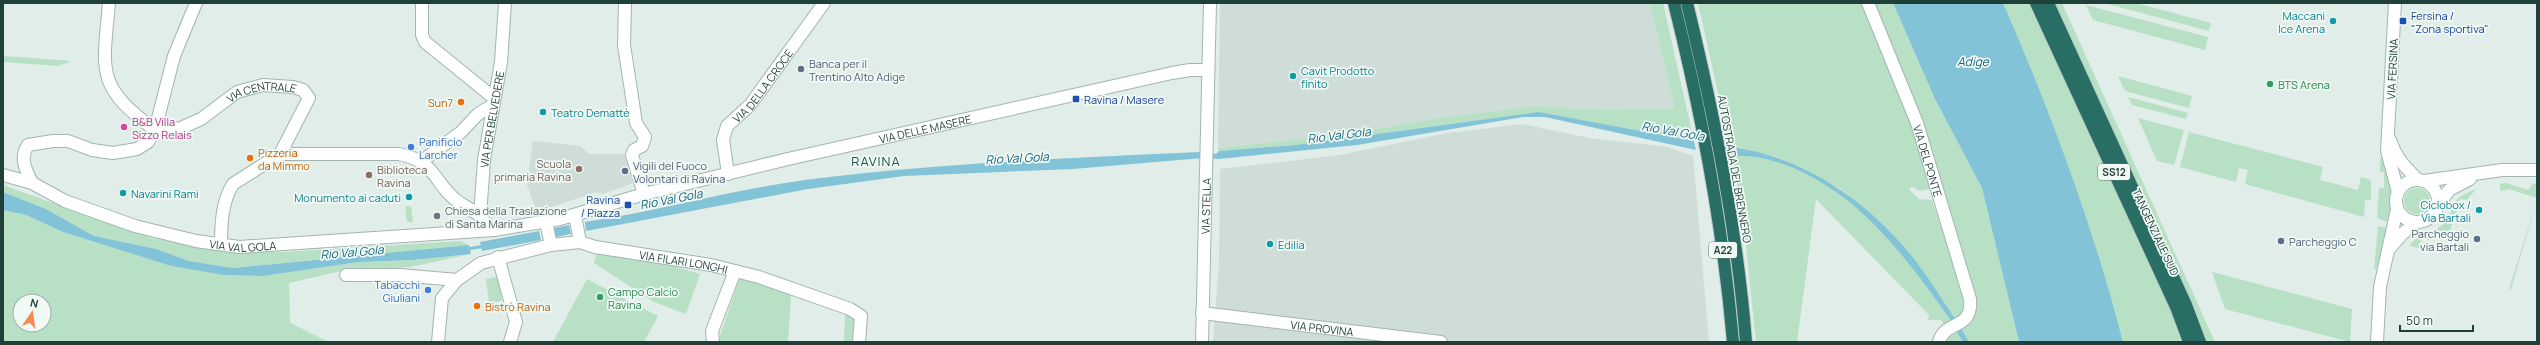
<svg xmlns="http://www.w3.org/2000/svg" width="2540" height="345" font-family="Manrope,sans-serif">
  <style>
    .built { fill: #ceddd7 }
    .green { fill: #b7e0c5; fill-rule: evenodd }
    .water { fill: #83c3d7 }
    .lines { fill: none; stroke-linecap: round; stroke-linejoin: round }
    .stream { stroke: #83c3d7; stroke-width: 3 }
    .minor-casing { stroke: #a2b5b0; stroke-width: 14 }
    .highway-casing { stroke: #c0c9c8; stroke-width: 14 }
    .minor { stroke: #fff; stroke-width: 12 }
    .highway { stroke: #286e65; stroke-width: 12 }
    .culture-dot { fill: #0f9aa8; stroke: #f1f9f5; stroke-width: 1.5 }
    .transit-dot { fill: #1a4fb4; stroke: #f1f9f5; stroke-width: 1.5 }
    .service-dot { fill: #5c6f8a; stroke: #f1f9f5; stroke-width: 1.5 }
    .leisure-dot { fill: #2e9e5b; stroke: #f1f9f5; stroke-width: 1.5 }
    .food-dot { fill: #e8710a; stroke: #f1f9f5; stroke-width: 1.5 }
    .hotel-dot { fill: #d1479c; stroke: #f1f9f5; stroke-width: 1.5 }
    .shop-dot { fill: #3f7fe0; stroke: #f1f9f5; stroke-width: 1.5 }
    .education-dot { fill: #8d6e63; stroke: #f1f9f5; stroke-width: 1.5 }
    .worship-dot { fill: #6b7280; stroke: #f1f9f5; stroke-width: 1.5 }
    .labels { text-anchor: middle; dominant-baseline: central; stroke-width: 3.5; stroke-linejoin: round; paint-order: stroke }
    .shield { fill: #f1f9f5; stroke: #5e7771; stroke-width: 1 }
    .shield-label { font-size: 10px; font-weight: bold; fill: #1f3f39 }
    .culture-label { font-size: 11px; fill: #0d838f; stroke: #f1f9f5; text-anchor: start }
    .transit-label { font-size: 11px; fill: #164399; stroke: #f1f9f5; text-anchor: start }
    .service-label { font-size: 11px; fill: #4e5e75; stroke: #f1f9f5; text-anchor: start }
    .street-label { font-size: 11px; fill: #1f3f39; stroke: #f1f9f5 }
    .leisure-label { font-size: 11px; fill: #27864d; stroke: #f1f9f5; text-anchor: start }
    .food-label { font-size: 11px; fill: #c56008; stroke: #f1f9f5; text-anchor: start }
    .hotel-label { font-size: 11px; fill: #b23c85; stroke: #f1f9f5; text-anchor: start }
    .shop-label { font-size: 11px; fill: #366cbe; stroke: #f1f9f5; text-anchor: start }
    .education-label { font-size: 11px; fill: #785e54; stroke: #f1f9f5; text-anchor: end }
    .worship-label { font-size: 11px; fill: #5b616d; stroke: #f1f9f5; text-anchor: start }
    .water-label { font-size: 12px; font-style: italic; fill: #136680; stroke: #f1f9f5 }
    .quarter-label { font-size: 13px; letter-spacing: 1px; fill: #195349; stroke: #f1f9f5 }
  </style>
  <rect width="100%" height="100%" fill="#e0ede8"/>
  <g class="built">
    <polygon points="1220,3 1650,3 1675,109 1591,110 1537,106 1439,118 1342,135 1218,148"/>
    <polygon points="1523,124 1589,138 1668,147 1693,156 1709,342 1213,342 1219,263 1220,169 1340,155 1448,133"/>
    <polygon points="533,141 581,146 588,154 624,154 633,183 603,194 596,192 537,212 527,185"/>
  </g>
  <g class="green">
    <polygon points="1650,3 1663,3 1694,141 1539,112 1296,145 1219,151 1218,148 1342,135 1439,118 1537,106 1591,110 1675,109"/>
    <path d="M1698 3H1865C1890 64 1914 125 1930 189L1920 191 1912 187 1909 189 1919 199 1932 200 1963 292V313L1956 320 1911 255 1841 189 1805 169 1777 157 1730 147Z"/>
    <polygon points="1872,3 1893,3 1935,99 1982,188 2019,342 1969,342 1961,328 1972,320 1975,311"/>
    <path d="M2003 3H2030L2166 298 2181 342H2123C2091 226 2047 115 2003 3Z"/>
    <polygon points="2054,3 2062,3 2215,342 2206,342"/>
    <polygon points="2104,3 2136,3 2211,23 2209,31"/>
    <polygon points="2086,5 2208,37 2205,50 2093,20"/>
    <polygon points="3,24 4,56 71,61 59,66 3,62"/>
    <polygon points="2118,76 2192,96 2189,108 2125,91"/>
    <polygon points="2128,97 2188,113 2186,119 2132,105"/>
    <polygon points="2138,118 2184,130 2174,165 2157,161"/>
    <polygon points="2189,132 2323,167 2320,180 2358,190 2361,177 2371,180 2371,200 2365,200 2364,217 2245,184 2248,170 2239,168 2236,182 2180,167"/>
    <path d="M1747 155C1845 171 1898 246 1952 322L1945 326 1941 320H1928L1929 315 1816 199 1797 342H1756L1746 246 1733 156Z"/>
    <path d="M2380 158C2395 164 2392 210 2391 223L2377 218 2379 188H2384V172H2380Z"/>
    <polygon points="2506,183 2528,190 2533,184 2537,183 2537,198 2509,189 2500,191 2500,184"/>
    <polygon points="3,185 151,238 232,252 284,252 460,241 469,245 233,268 189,261 156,249 94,236 46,209 3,192"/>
    <circle cx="2417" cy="201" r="13"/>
    <path d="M2476 189 2467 200 2460 199 2448 238 2439 236 2440 233 2437 232 2436 235H2431L2429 240 2422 238 2419 248 2410 246C2416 233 2432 235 2443 224 2459 207 2444 201 2476 189Z"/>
    <polygon points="2537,200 2511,289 2509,289"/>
    <polygon points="411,206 413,222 407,222 405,207"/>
    <path d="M3 210 26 215 63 232 171 266 223 275 263 276 359 262 413 260 471 254 410 267 341 271 289 283 290 323 329 342H3ZM20 301H44V325H20Z"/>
    <polygon points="2378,226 2389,229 2376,269 2374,269"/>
    <polygon points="597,253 666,264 700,274 686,314 654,302 594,263"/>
    <polygon points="2212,272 2352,309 2350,342 2225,309"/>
    <polygon points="498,277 502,301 489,303 486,279"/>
    <polygon points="740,277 791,295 788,342 718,342"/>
    <polygon points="587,279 658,316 644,342 553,342"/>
    <polygon points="845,315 857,319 856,342 844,342"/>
    <polygon points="1956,331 1963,342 1944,342 1946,336"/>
  </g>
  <g class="water">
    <path d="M1893 3H2003C2051 113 2093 226 2123 342H2019L1982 188 1935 99Z"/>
    <path d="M1539 112 1694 141 1696 150 1545 117H1523L1357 145 1219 159 1203 158 1073 169 904 176 808 189 586 231 585 222C659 211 731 190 805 180 937 163 1069 158 1201 152L1216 154 1219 151 1296 145Z"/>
    <path d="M1730 147C1803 156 1865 199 1911 255 1927 275 1941 298 1956 320L1952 322C1907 259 1861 194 1786 165 1768 159 1752 155 1733 156Z"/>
    <polygon points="3,192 46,209 94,236 156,249 189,261 233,268 469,245 471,254 413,260 359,262 263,276 223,275 171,266 63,232 26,215 3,210"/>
    <polygon points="569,225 571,234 556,237 554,228"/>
    <polygon points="539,231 541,240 482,251 480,242"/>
    <polygon points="1961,328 1969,342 1963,342 1956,331"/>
  </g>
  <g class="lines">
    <g class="stream">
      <polyline points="1723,149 1735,151"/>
      <polyline points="467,249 485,246"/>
    </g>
    <defs>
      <g id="minor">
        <path id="s1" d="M109 3C103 71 95 86 155 130L181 128 201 119 237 92 263 85 293 87 303 90 309 98 280 154"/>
        <polyline points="422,3 422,35 425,42 494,98"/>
        <polyline points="625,3 624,45 636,123 645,137 642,146 634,150 632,155 644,194"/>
        <path id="s2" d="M1868 3 1917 123 1970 299C1973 331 1945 319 1939 342"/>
        <polyline points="2395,3 2387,151 2398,192"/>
        <path d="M2390 140C2396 158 2405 167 2418 180"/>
        <polyline points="422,161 461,132 478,114 493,105"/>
        <path id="s3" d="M728 174 723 140 727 126 750 105 824 3"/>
        <path id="s4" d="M3 175 32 183 65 201 135 226 196 241 239 247 494 230 560 219 644 194 788 159 1172 73 1190 70H1208"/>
        <circle cx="2417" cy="201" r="21"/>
        <polyline points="2424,181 2502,170 2537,170"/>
        <path d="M32 183C26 170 19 158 28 145L53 141H68L92 150 113 153 137 149 148 142 155 130 174 56 196 3"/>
        <polyline points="2438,206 2449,190 2470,179"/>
        <polyline points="575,215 580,242"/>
        <path id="s5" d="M484 221 480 216 484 160 501 62 505 3"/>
        <polyline points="546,222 551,245"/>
        <path d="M221 244C221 224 222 201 233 184L280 154H399C439 162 433 185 460 203 467 208 474 210 480 216"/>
        <polyline points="2389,249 2402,234 2417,222"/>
        <polyline points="498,257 516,322 510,342"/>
        <polyline points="346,275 400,275 457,280"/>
        <path id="s6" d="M1202 313 1441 342"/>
        <path id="s7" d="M438 342 442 298 457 280 481 263 551 245 580 242 595 247 711 265 759 277 850 309 861 316 859 342"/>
        <polyline points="713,342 712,331 735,271"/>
        <path id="s8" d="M1202 342 1210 3"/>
        <polyline points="2377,342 2380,287 2397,209"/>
      </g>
      <g id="highway">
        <path d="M1674 3C1702 115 1723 227 1733 342"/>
        <path d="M1687 3C1714 115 1737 227 1746 342"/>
        <polyline points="2036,3 2176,307 2189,342"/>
        <polyline points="2048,3 2186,305 2200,342"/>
      </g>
    </defs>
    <use href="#minor" class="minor-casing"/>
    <use href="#highway" class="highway-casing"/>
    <use href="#minor" class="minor"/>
    <use href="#highway" class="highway"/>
  </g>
  <g class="culture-dot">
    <circle cx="2333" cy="21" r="4"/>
    <circle cx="1293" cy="76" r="4"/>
    <circle cx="543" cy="112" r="4"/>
    <circle cx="123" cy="193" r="4"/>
    <circle cx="409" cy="197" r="4"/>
    <circle cx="2479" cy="210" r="4"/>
    <circle cx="1270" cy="244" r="4"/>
  </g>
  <g class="transit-dot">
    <rect x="2399" y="17" width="8" height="8" rx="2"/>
    <rect x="1072" y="95" width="8" height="8" rx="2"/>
    <rect x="624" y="201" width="8" height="8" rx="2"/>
  </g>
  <g class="service-dot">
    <circle cx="801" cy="69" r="4"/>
    <circle cx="625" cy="171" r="4"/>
    <circle cx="2477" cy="239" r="4"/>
    <circle cx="2281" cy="241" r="4"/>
  </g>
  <g class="leisure-dot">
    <circle cx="2270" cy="84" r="4"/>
    <circle cx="600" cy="297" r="4"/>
  </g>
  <g class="food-dot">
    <circle cx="461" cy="102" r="4"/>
    <circle cx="250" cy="158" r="4"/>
    <circle cx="477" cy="306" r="4"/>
  </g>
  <circle class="hotel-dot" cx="124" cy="127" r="4"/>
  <g class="shop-dot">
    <circle cx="411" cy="147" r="4"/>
    <circle cx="428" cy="290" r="4"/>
  </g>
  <g class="education-dot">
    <circle cx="579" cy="169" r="4"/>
    <circle cx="369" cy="175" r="4"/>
  </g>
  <circle class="worship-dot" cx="437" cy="216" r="4"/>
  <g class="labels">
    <g class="shield">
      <rect x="2098" y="164" width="32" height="16" rx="3"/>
      <rect x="1709" y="242" width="28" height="16" rx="3"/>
    </g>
    <g class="shield-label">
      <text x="2114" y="172">SS12</text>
      <text x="1723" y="250">A22</text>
    </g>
    <g class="culture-label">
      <text x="2325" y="15" text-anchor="end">Maccani<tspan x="2325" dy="13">Ice Arena</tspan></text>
      <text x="1301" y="70">Cavit Prodotto<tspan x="1301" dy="13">finito</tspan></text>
      <text x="551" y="112">Teatro Demattè</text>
      <text x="131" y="193">Navarini Rami</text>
      <text x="401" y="197" text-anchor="end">Monumento ai caduti</text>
      <text x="2471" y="204" text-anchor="end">Ciclobox /<tspan x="2471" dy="13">Via Bartali</tspan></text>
      <text x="1278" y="244">Edilia</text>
    </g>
    <g class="transit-label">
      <text x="2411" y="15">Fersina /<tspan x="2411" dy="13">"Zona sportiva"</tspan></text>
      <text x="1084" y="99">Ravina / Masere</text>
      <text x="620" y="199" text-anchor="end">Ravina<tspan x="620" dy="13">/ Piazza</tspan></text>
    </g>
    <g class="service-label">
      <text x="809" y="63">Banca per il<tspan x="809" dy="13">Trentino Alto Adige</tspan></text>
      <text x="633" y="165">Vigili del Fuoco<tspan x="633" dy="13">Volontari di Ravina</tspan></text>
      <text x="2469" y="233" text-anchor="end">Parcheggio<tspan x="2469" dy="13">via Bartali</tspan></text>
      <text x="2289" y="241">Parcheggio C</text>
    </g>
    <g class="street-label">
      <text transform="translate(2392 69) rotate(-87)">VIA FERSINA</text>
      <text stroke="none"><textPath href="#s3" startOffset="103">VIA DELLA CROCE</textPath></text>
      <text stroke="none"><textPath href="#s1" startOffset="264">VIA CENTRALE</textPath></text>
      <text stroke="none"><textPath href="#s5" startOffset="104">VIA PER BELVEDERE</textPath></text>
      <text stroke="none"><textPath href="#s4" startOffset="947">VIA DELLE MASERE</textPath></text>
      <text stroke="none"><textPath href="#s2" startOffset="169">VIA DEL PONTE</textPath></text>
      <text transform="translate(1735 169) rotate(80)">AUTOSTRADA DEL BRENNERO</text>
      <text stroke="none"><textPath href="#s8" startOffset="136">VIA STELLA</textPath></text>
      <text transform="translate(2156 232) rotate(65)">TANGENZIALE SUD</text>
      <text stroke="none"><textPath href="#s4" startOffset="252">VIA VAL GOLA</textPath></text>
      <text stroke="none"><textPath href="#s7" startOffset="304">VIA FILARI LONGHI</textPath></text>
      <text stroke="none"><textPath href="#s6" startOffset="121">VIA PROVINA</textPath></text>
    </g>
    <g class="leisure-label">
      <text x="2278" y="84">BTS Arena</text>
      <text x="608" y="291">Campo Calcio<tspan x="608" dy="13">Ravina</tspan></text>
    </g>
    <g class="food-label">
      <text x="453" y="102" text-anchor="end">Sun7</text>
      <text x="258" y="152">Pizzeria<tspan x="258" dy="13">da Mimmo</tspan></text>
      <text x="485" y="306">Bistrò Ravina</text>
    </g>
    <g class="hotel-label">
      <text x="132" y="121">B&amp;B Villa<tspan x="132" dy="13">Sizzo Relais</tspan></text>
    </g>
    <g class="shop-label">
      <text x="419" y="141">Panificio<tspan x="419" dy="13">Larcher</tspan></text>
      <text x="420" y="284" text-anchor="end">Tabacchi<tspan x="420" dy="13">Giuliani</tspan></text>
    </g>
    <g class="education-label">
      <text x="571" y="163">Scuola<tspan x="571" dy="13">primaria Ravina</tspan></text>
      <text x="377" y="169" text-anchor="start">Biblioteca<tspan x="377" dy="13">Ravina</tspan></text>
    </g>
    <g class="worship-label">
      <text x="445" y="210">Chiesa della Traslazione<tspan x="445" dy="13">di Santa Marina</tspan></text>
    </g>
    <g class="water-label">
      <text x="1973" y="61">Adige</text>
      <text transform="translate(1673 131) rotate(10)">Rio Val Gola</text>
      <text transform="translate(1339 135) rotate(-7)">Rio Val Gola</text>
      <text transform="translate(1017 158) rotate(-3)">Rio Val Gola</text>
      <text transform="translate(671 199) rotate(-11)">Rio Val Gola</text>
      <text transform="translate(352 252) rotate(-5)">Rio Val Gola</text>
    </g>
    <g class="quarter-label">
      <text x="876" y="161">RAVINA</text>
    </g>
  </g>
  <rect width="2540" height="345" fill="none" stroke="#1f3f39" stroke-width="8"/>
  <g transform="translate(32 313) rotate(13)"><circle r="19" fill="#f1f9f5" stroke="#9dafaa"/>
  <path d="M0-3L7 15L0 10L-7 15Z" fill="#ff864c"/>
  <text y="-6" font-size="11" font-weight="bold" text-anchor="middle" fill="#1f3f39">N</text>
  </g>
  <path d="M2400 325v6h73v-6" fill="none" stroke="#1f3f39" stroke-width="2"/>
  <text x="2406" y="325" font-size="12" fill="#1f3f39" stroke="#f1f9f5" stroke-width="3" paint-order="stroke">50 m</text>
</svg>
